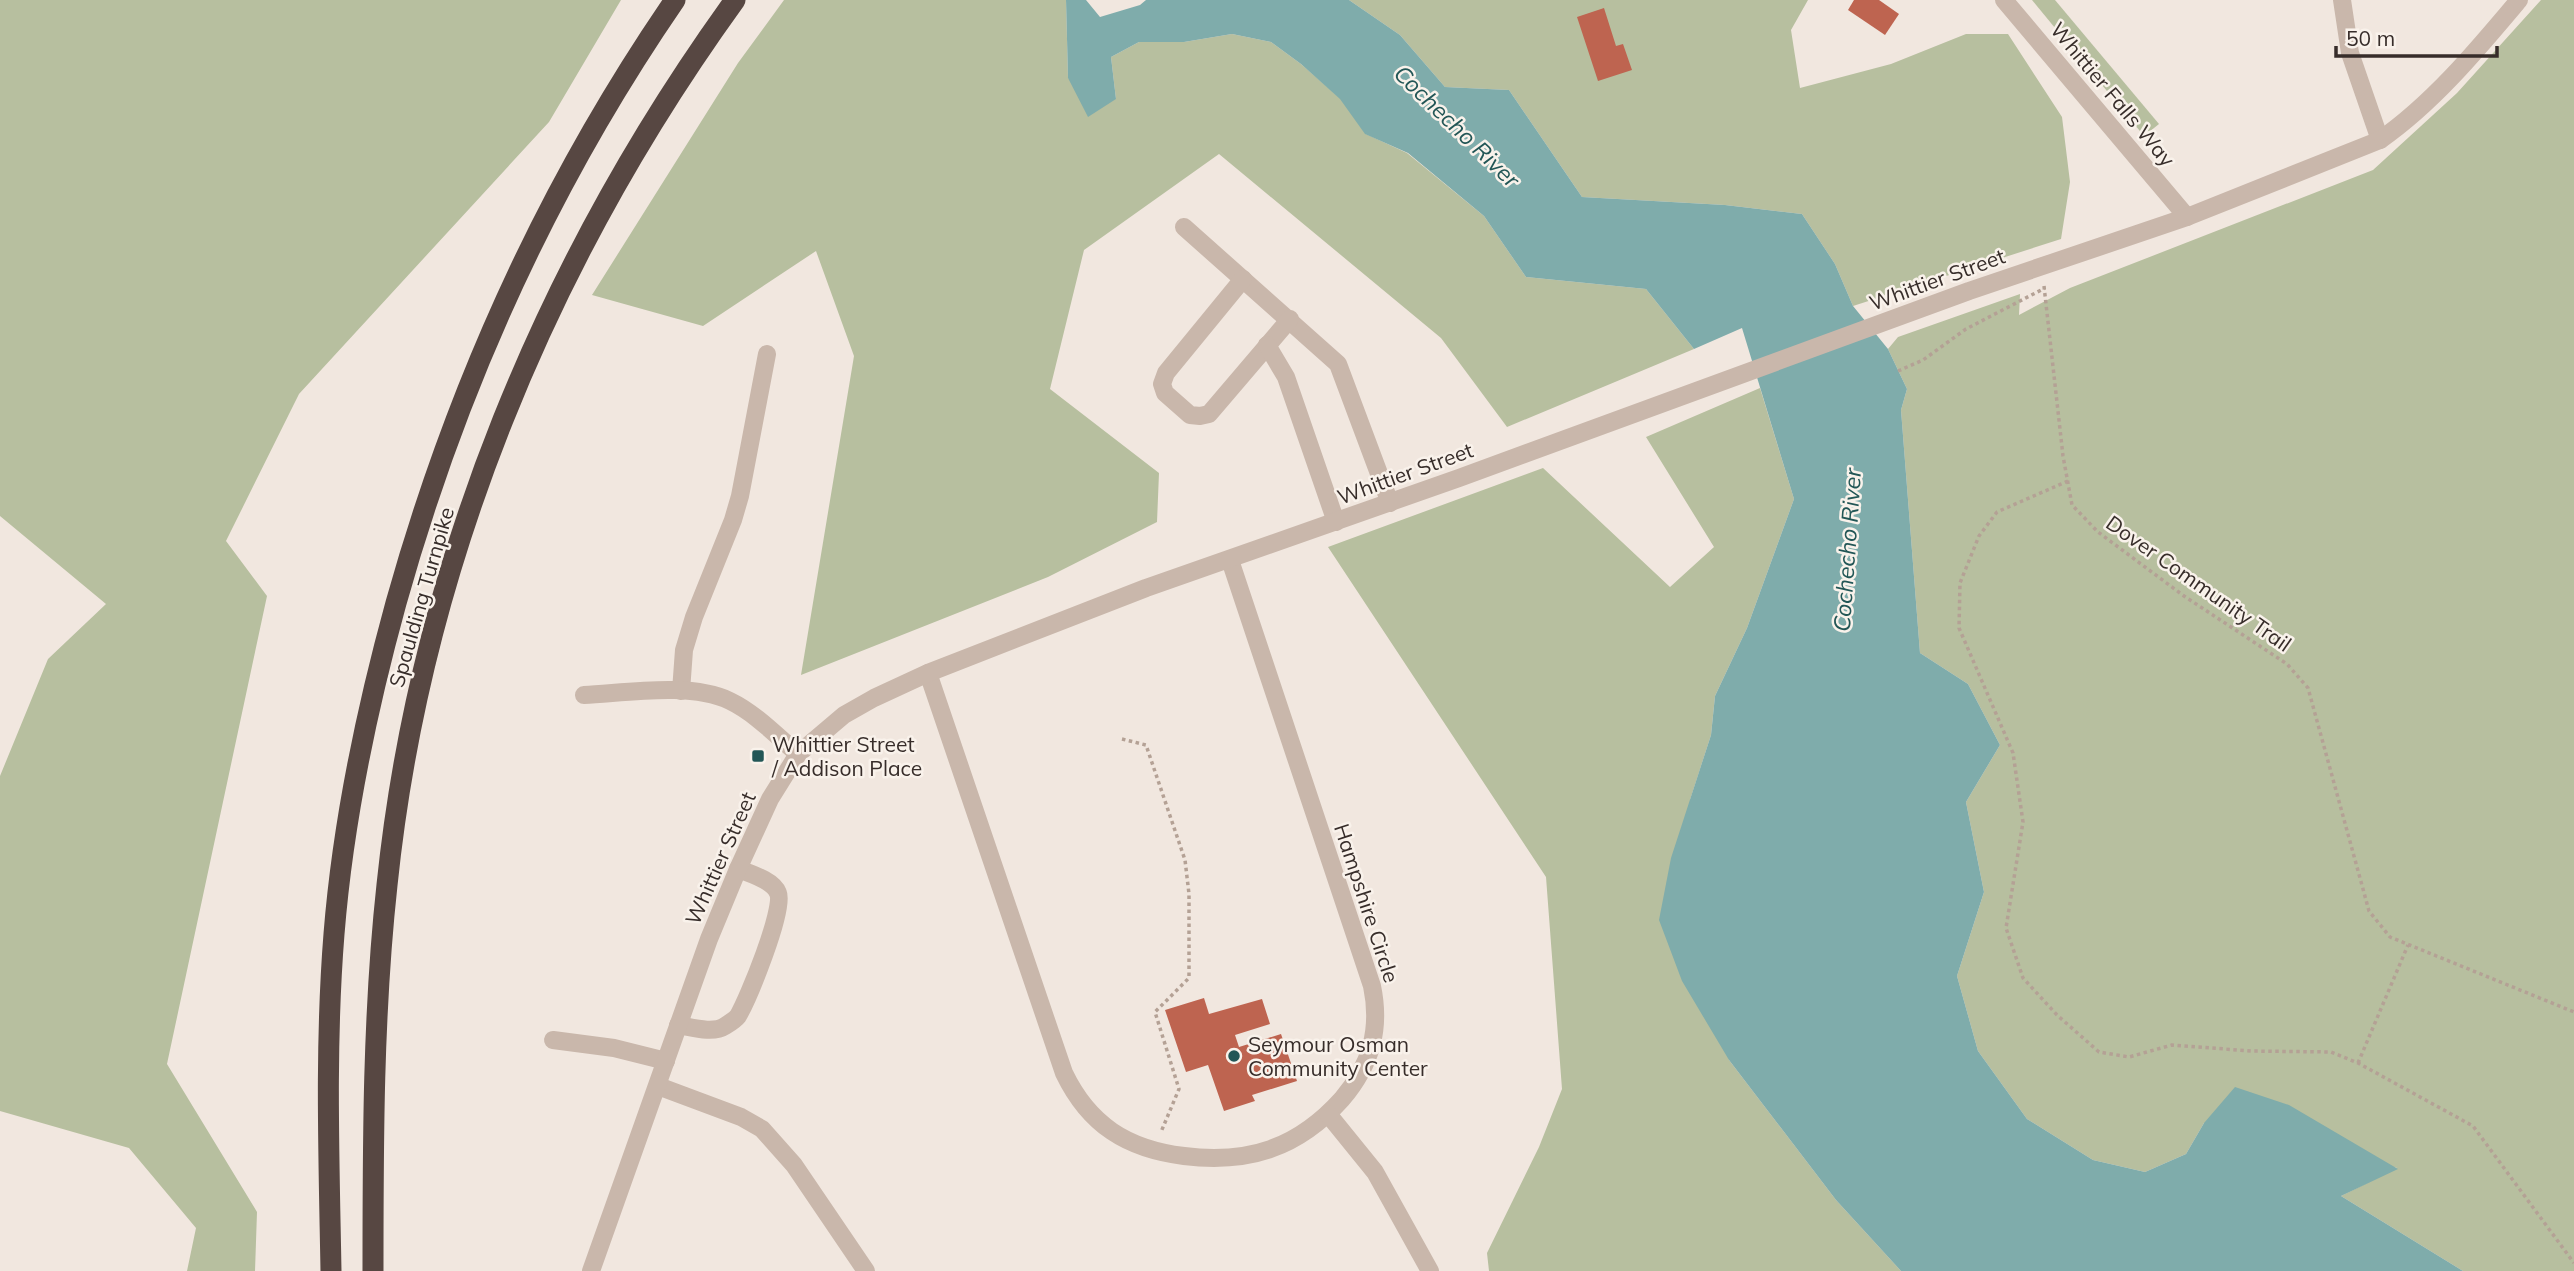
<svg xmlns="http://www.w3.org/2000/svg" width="2574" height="1271" font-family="Mulish,sans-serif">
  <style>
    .green { fill: #b7bf9f }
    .water { fill: #7facab }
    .building { fill: #be6450 }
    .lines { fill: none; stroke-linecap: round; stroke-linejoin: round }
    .path { stroke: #b4a195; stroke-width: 3.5; stroke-dasharray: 3.5 3.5; stroke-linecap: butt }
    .minor { stroke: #c9b7ab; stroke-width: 18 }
    .highway { stroke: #574742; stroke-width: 21 }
    .poi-dot { fill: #225656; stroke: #f9f2eb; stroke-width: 2.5 }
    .labels { text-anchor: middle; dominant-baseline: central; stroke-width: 5; stroke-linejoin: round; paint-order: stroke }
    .street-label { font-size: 21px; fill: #372d2a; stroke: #f9f2eb }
    .poi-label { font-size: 21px; fill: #372d2a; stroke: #f9f2eb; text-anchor: start }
    .water-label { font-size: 23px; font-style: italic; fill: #225656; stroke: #f9f2eb }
  </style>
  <rect width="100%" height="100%" fill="#f1e7df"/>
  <g class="green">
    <polygon points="0,0 621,0 549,122 299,394 226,541 267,596 167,1064 257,1212 255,1271 187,1271 196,1228 129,1148 0,1111 0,776 48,659 106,604 0,516"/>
    <polygon points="784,0 1066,0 1068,78 1116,99 1111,57 1139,42 1184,42 1232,34 1271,42 1301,64 1341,99 1366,134 1407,153 1484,216 1526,277 1646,289 1694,349 1507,427 1441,338 1219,154 1084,250 1050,389 1159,473 1157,522 1048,577 801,675 854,356 816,251 703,326 592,295 738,63"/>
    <polygon points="1349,0 1808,0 1791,30 1800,88 1891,64 1966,34 2008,34 2062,117 2070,182 2061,239 1853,306 1835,264 1802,214 1725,205 1582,197 1509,90 1445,87 1400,35"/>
    <polygon points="2032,0 2055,0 2159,124 2144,136"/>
    <polygon points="2541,0 2574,0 2574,1271 2463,1271 2341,1196 2397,1168 2204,1123 2186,1154 2145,1172 2093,1160 2027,1119 1978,1051 1957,976 1984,892 1966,802 2000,745 1968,684 1920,653 1901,410 1907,389 1888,349 1898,337 2020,294 2019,315 2070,288 2373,170 2457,93"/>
    <polygon points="1760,388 1794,499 1747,628 1715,696 1711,735 1690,800 1729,1060 1836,1200 1901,1271 1489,1271 1487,1253 1539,1147 1562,1089 1546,877 1328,547 1543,468 1670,587 1714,547 1646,437"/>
  </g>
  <polygon class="water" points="1066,0 1086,0 1100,17 1140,5 1146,0 1349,0 1400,35 1445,87 1509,90 1582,197 1725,205 1802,214 1835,264 1853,306 1888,349 1907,389 1901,410 1920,653 1968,684 2000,745 1966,802 1984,892 1957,976 1978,1051 2027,1119 2093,1160 2145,1172 2186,1154 2204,1123 2235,1087 2289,1105 2398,1169 2341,1196 2463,1271 1901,1271 1836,1200 1729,1060 1682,981 1659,920 1671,858 1711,735 1715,696 1747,628 1794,499 1742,328 1694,349 1646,289 1526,277 1484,216 1408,153 1365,134 1340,99 1301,64 1271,42 1232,34 1184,42 1139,42 1111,57 1116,99 1088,117 1068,78"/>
  <g class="building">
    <polygon points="1854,0 1879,0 1899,14 1885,35 1848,10"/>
    <polygon points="1604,8 1616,46 1623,44 1632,70 1598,81 1577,17"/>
    <polygon points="1204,998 1209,1014 1262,999 1270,1024 1235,1035 1239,1047 1281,1034 1297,1081 1252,1095 1255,1101 1224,1111 1208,1065 1186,1072 1165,1010"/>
  </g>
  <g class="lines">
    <g class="path">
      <polyline points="2044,286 2063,456 2072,505 2098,532 2184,596 2287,664 2308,688 2369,911 2390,937 2574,1012"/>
      <polyline points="1898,371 1923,360 1966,329 2045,288"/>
      <polyline points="2068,481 1997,512 1979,536 1960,583 1959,628 2013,753 2023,822 2006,928 2023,978 2057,1015 2099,1052 2129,1057 2172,1045 2251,1051 2331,1052 2358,1063 2473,1126 2574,1263"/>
      <polyline points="1122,739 1146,745 1185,860 1189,894 1189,978 1155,1012 1179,1089 1161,1132"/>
      <polyline points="2358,1063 2408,945"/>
    </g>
    <g class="minor">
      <polyline points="2004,0 2187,217"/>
      <polyline points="2342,0 2350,53 2380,140"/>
      <polyline points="1184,227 1338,364 1390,503"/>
      <polyline points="1243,279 1166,373 1162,384 1165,393 1190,415 1200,416 1209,414 1290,319"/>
      <polyline points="1267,345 1286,377 1336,522"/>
      <path d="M928 673 1064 1073C1089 1125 1127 1149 1184 1156 1249 1164 1298 1148 1342 1099 1371 1065 1381 1029 1372 986L1230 560"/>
      <polyline points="681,691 684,650 694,617 733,520 740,496 767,354"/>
      <path d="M584 695C626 693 691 682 730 701 755 713 777 736 798 754"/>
      <path d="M678 1025C691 1027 713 1034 725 1026 730 1023 735 1020 738 1016 748 999 785 909 778 893 773 880 751 874 738 869"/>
      <polyline points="553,1040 614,1048 666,1061"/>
      <polyline points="658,1086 741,1117 762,1129 794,1165 866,1271"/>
      <polyline points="1328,1114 1375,1172 1430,1271"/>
      <path d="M591 1271 709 939 738 869 770 799 798 754 844 715 874 698 928 673 1146 588 1459 478 1969 291 2187 217 2380 140C2433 103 2477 50 2519 0"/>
    </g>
    <g class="highway">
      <path d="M331 1271C329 1159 325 1046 334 934 343 821 366 712 396 603 457 385 547 186 675 0"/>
      <path d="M373 1271C373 1143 373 1013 387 885 420 565 547 260 735 0"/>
    </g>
  </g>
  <g class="poi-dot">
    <rect x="751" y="749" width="14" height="14" rx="3.5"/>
    <circle cx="1234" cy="1056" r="7"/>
  </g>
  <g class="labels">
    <g class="street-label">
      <text transform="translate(2113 94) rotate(50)">Whittier Falls Way</text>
      <text transform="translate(1937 279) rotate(-20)">Whittier Street</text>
      <text transform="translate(1405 473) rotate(-20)">Whittier Street</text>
      <text transform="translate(2199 583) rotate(35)">Dover Community Trail</text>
      <text transform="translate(421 597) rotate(-74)">Spaulding Turnpike</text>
      <text transform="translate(720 858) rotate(-66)">Whittier Street</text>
      <text transform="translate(1367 903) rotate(72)">Hampshire Circle</text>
    </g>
    <g class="poi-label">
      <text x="772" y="744">Whittier Street<tspan x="772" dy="24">/ Addison Place</tspan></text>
      <text x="1248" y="1044">Seymour Osman<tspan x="1248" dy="24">Community Center</tspan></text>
    </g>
    <g class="water-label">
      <text transform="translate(1457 126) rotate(44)">Cochecho River</text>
      <text transform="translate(1847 550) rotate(-86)">Cochecho River</text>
    </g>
  </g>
  <path d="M2336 46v10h161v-10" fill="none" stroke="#372d2a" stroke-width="3.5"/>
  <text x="2346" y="46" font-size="21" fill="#372d2a" stroke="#f9f2eb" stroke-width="5" paint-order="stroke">50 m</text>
</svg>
